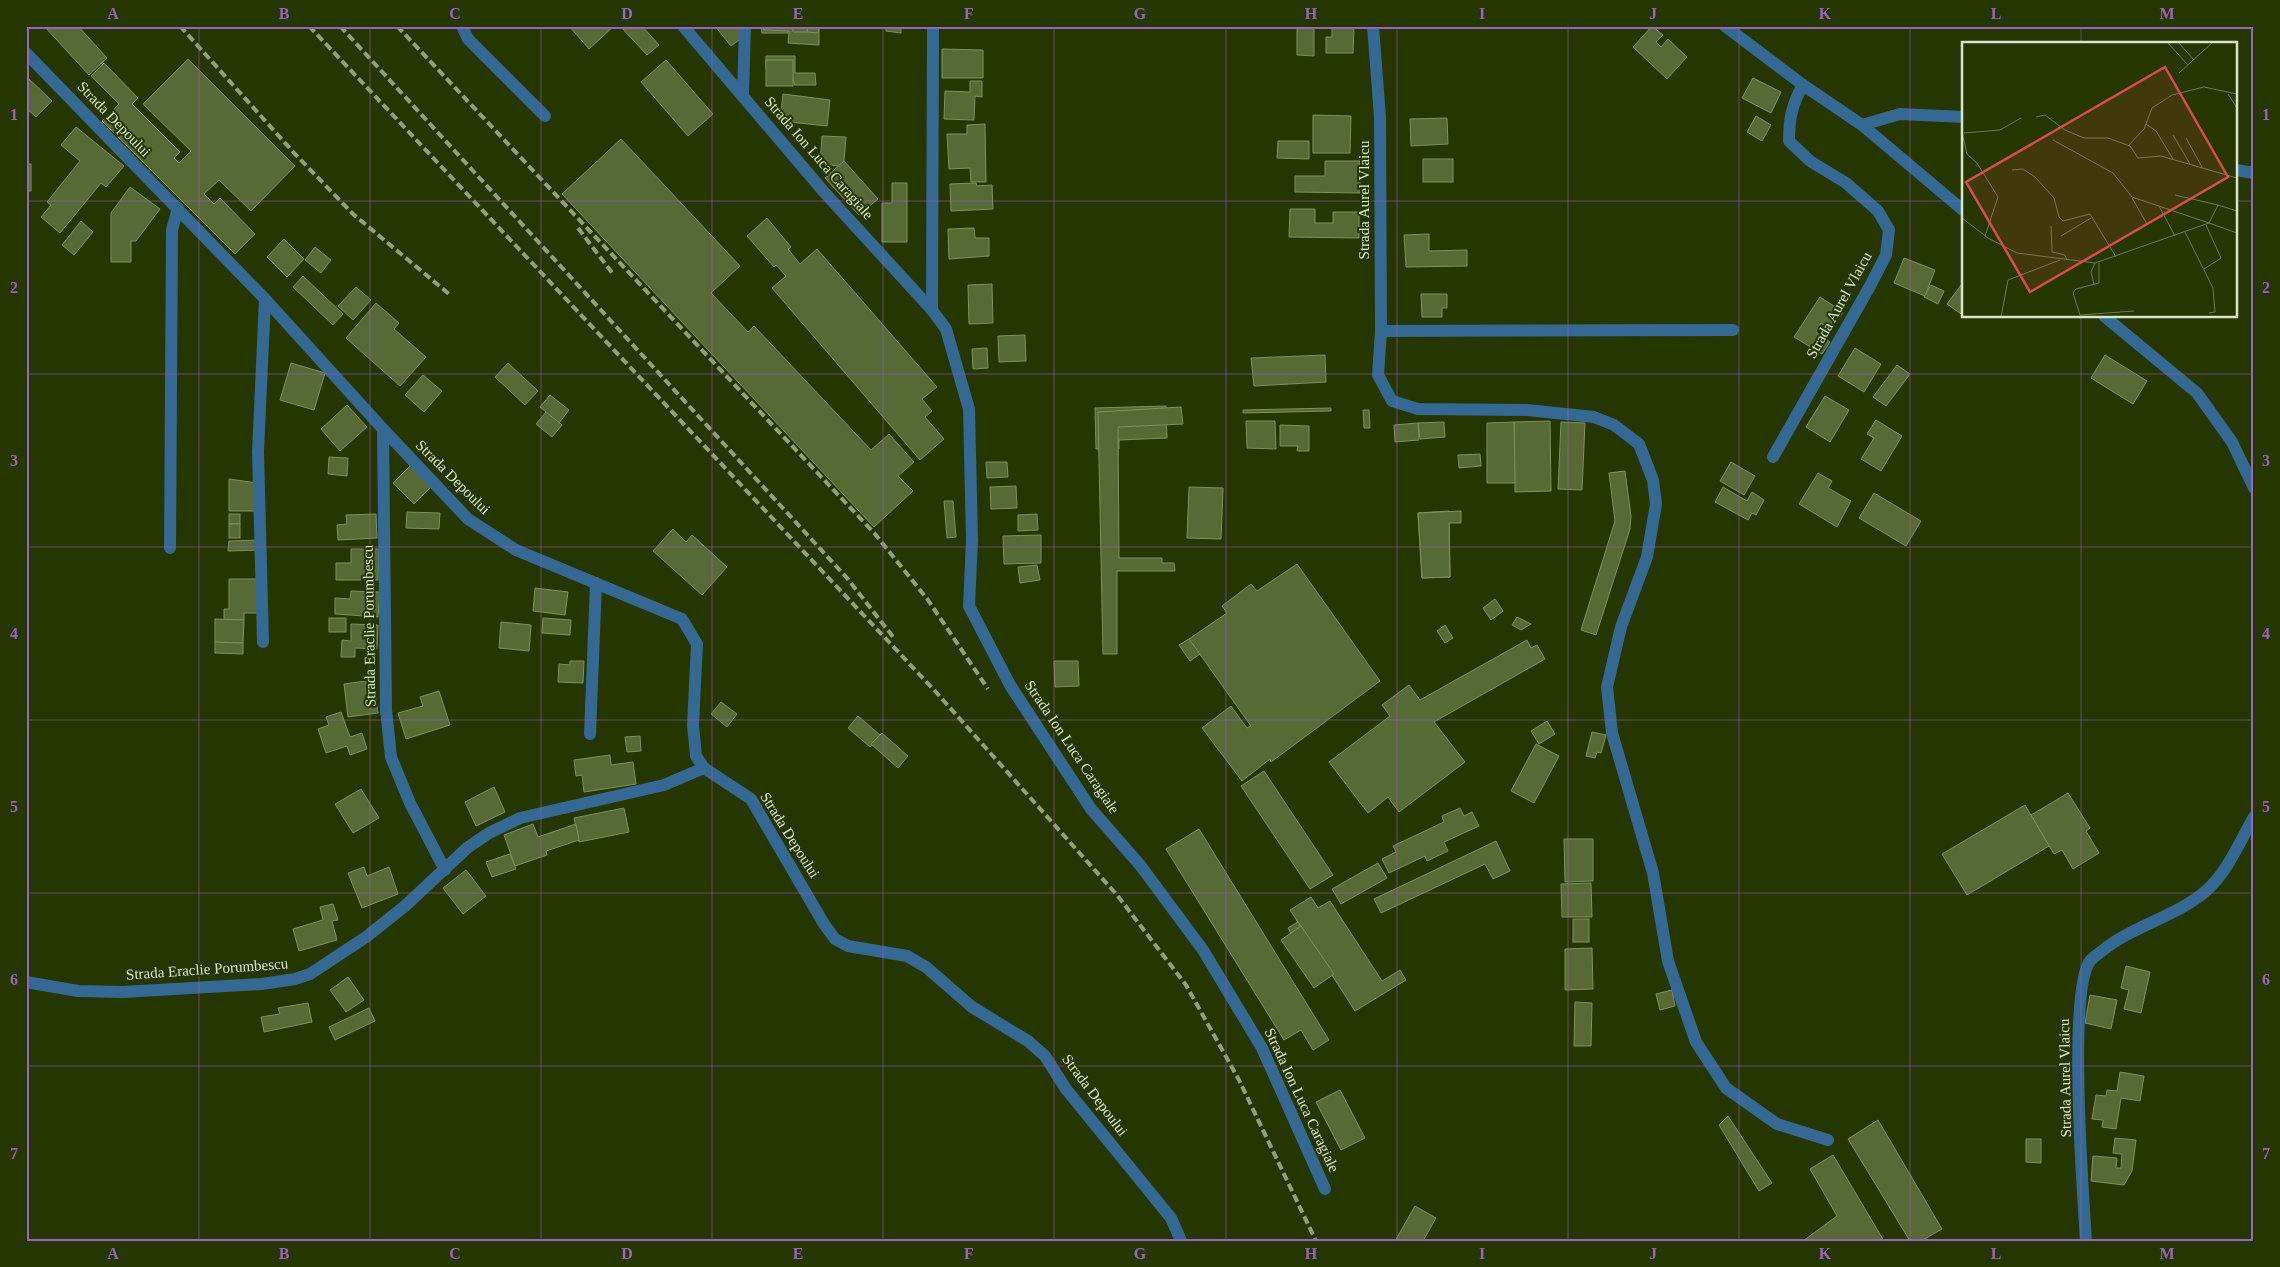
<svg xmlns="http://www.w3.org/2000/svg" width="2280" height="1267" font-family="Georgia,serif">
  <style>
    .building { fill: #576a36; stroke: #7e925d }
    .lines { fill: none; stroke-linecap: round; stroke-linejoin: round }
    .minor { stroke: #356893; stroke-width: 12 }
    .rail { stroke: #92a079; stroke-width: 4; stroke-dasharray: 8 4; stroke-linecap: butt }
    .grid { fill: none; stroke: #9864c2; stroke-width: 1; stroke-opacity: 0.55 }
    .labels { text-anchor: middle; dominant-baseline: central; stroke-width: 4; stroke-linejoin: round; paint-order: stroke }
    .street-label { font-size: 15px; fill: #dae6ca; stroke: #263600 }
    .inset-road { fill: none; stroke: #6e7c51; stroke-width: 1 }
    .view { fill: #d74e48; fill-opacity: 0.15; stroke: #d74e48; stroke-width: 2.5 }
    .inset-edge { fill: none; stroke: #dae6ca; stroke-width: 2.5 }
    .neatline { fill: none; stroke: #9864c2; stroke-width: 2 }
    .grid-label { font-size: 16px; text-anchor: middle; font-weight: bold; fill: #9864c2 }
  </style>
  <rect width="100%" height="100%" fill="#263600"/>
  <g class="building">
    <polygon points="44,26 78,26 107,58 89,75"/>
    <polygon points="569,26 614,26 589,49"/>
    <polygon points="620,26 642,26 659,45 647,55"/>
    <polygon points="715,26 744,26 743,37 731,46"/>
    <polygon points="761,26 794,26 794,33 762,33"/>
    <polygon points="764,26 819,26 819,45 788,43 789,31 764,30"/>
    <polygon points="793,26 808,26 807,32 793,32"/>
    <polygon points="808,26 819,26 818,33 807,32"/>
    <polygon points="886,26 901,26 901,33 886,31"/>
    <polygon points="1332,26 1354,26 1353,53 1326,53 1326,37 1332,37"/>
    <polygon points="1652,26 1663,35 1656,42 1661,47 1668,39 1687,57 1667,79 1633,47"/>
    <polygon points="1297,27 1314,27 1314,56 1297,55"/>
    <polygon points="942,49 983,50 983,78 942,78"/>
    <polygon points="766,56 795,56 795,73 815,73 816,85 794,85 794,81 773,81 773,69 766,69"/>
    <polygon points="188,59 295,166 251,211 219,180 204,194 214,204 220,198 255,234 235,254 102,121 119,104 91,76 104,63 138,98 132,104 180,152 174,158 179,163 191,151 143,104"/>
    <polygon points="666,60 713,114 688,136 641,82"/>
    <rect x="766" y="60" width="27" height="26"/>
    <polygon points="26,76 52,101 36,117 26,108"/>
    <polygon points="1753,78 1781,92 1771,113 1742,98"/>
    <polygon points="970,81 982,81 982,97 975,96 974,120 944,119 945,91 970,92"/>
    <polygon points="783,94 830,100 827,126 780,121"/>
    <polygon points="1313,115 1351,116 1350,153 1313,153"/>
    <polygon points="1756,116 1771,125 1762,141 1747,132"/>
    <polygon points="1447,118 1448,144 1411,146 1410,119"/>
    <polygon points="985,124 986,182 971,182 970,168 949,169 947,134 967,134 967,125"/>
    <polygon points="76,127 124,166 106,187 101,183 60,233 41,217 51,205 47,202 80,161 61,145"/>
    <polygon points="822,136 846,137 844,161 840,166 820,164"/>
    <polygon points="621,139 740,266 711,293 748,332 754,326 871,450 889,434 914,462 898,476 913,491 874,527 562,194"/>
    <polygon points="1278,141 1309,141 1309,159 1277,158"/>
    <rect x="1423" y="159" width="30" height="23"/>
    <polygon points="844,161 878,199 859,215 825,178"/>
    <polygon points="1325,161 1360,161 1360,193 1295,192 1295,176 1325,176"/>
    <rect x="26" y="164" width="5" height="27"/>
    <polygon points="892,183 907,183 907,242 882,242 882,203 892,203"/>
    <polygon points="976,183 977,186 992,185 993,209 951,211 950,184"/>
    <polygon points="130,187 160,209 136,241 131,241 131,262 111,262 111,213"/>
    <polygon points="1290,209 1315,209 1315,223 1333,223 1333,212 1359,212 1359,238 1289,237"/>
    <polygon points="767,218 791,247 788,249 800,264 817,249 937,387 922,399 932,411 925,417 944,439 920,460 772,288 786,276 776,265 774,267 747,236"/>
    <polygon points="81,221 93,232 74,255 62,245"/>
    <polygon points="974,228 975,238 989,238 989,256 949,259 948,229"/>
    <polygon points="1429,234 1429,251 1467,250 1467,266 1406,267 1404,235"/>
    <polygon points="284,239 304,259 287,277 267,257"/>
    <polygon points="315,247 331,260 321,273 305,260"/>
    <polygon points="1904,258 1935,270 1925,296 1894,283"/>
    <polygon points="303,276 343,314 333,325 293,287"/>
    <polygon points="1964,281 1964,316 1947,304"/>
    <polygon points="992,284 993,323 969,324 968,285"/>
    <polygon points="1931,285 1944,291 1938,304 1924,297"/>
    <polygon points="356,287 371,300 353,320 338,306"/>
    <polygon points="1421,294 1447,294 1447,308 1442,308 1442,317 1422,317"/>
    <polygon points="1820,297 1843,312 1831,330 1821,323 1816,332 1830,342 1822,354 1794,337"/>
    <polygon points="376,303 399,323 394,329 426,357 400,386 346,338"/>
    <polygon points="1025,335 1026,361 999,362 998,336"/>
    <polygon points="987,348 988,368 973,369 972,349"/>
    <polygon points="1855,348 1881,364 1864,392 1838,376"/>
    <polygon points="1325,355 1326,382 1254,386 1251,358"/>
    <polygon points="2105,355 2147,381 2133,404 2091,378"/>
    <polygon points="291,363 325,373 314,410 280,400"/>
    <polygon points="508,363 538,391 525,405 495,377"/>
    <polygon points="1897,365 1910,374 1886,406 1873,397"/>
    <polygon points="423,375 442,391 424,412 405,395"/>
    <polygon points="550,395 569,410 559,423 540,407"/>
    <polygon points="1825,396 1849,410 1830,442 1806,427"/>
    <polygon points="347,405 367,427 340,451 321,429"/>
    <polygon points="1166,406 1167,438 1119,440 1119,449 1096,449 1095,408"/>
    <polygon points="1181,407 1183,424 1118,427 1119,558 1162,558 1162,563 1174,563 1175,571 1117,571 1117,654 1103,654 1098,412"/>
    <polygon points="1331,408 1331,411 1243,413 1243,410"/>
    <polygon points="1363,410 1369,410 1370,428 1364,428"/>
    <polygon points="546,412 562,425 552,437 536,424"/>
    <polygon points="1876,420 1902,436 1881,471 1861,459 1874,438 1867,434"/>
    <polygon points="1246,421 1275,421 1276,449 1247,448"/>
    <polygon points="1550,421 1551,491 1515,492 1514,422"/>
    <polygon points="1444,422 1445,437 1420,439 1418,423"/>
    <polygon points="1514,422 1515,483 1487,483 1487,423"/>
    <polygon points="1561,422 1585,423 1582,490 1558,489"/>
    <polygon points="1418,423 1419,440 1395,442 1394,425"/>
    <polygon points="1280,425 1309,426 1309,451 1297,451 1298,446 1280,446"/>
    <polygon points="1480,454 1481,466 1459,468 1458,455"/>
    <polygon points="329,457 348,458 347,476 328,474"/>
    <polygon points="986,462 1007,462 1008,477 987,478"/>
    <polygon points="1731,462 1755,476 1744,495 1720,481"/>
    <polygon points="411,465 432,486 414,504 393,483"/>
    <polygon points="1625,471 1631,516 1630,529 1596,635 1581,630 1615,521 1609,473"/>
    <polygon points="1818,473 1832,481 1828,488 1851,501 1837,527 1799,504"/>
    <polygon points="229,479 257,483 257,511 229,511"/>
    <polygon points="1016,486 1017,508 991,509 990,487"/>
    <polygon points="1189,487 1223,488 1221,539 1187,538"/>
    <polygon points="1723,487 1747,501 1752,492 1764,500 1756,515 1752,513 1748,520 1715,502"/>
    <polygon points="1874,493 1921,521 1906,546 1859,518"/>
    <polygon points="944,501 953,501 956,537 947,538"/>
    <polygon points="1449,511 1450,577 1422,578 1418,513"/>
    <polygon points="1461,511 1461,523 1449,523 1450,577 1422,578 1418,513"/>
    <polygon points="407,512 440,513 439,529 406,528"/>
    <rect x="229" y="514" width="11" height="10"/>
    <polygon points="376,514 377,538 338,540 337,525 347,524 346,515"/>
    <polygon points="1037,514 1038,530 1018,531 1018,515"/>
    <rect x="229" y="524" width="11" height="14"/>
    <polygon points="673,529 686,542 692,535 727,567 702,595 653,551"/>
    <polygon points="1041,535 1041,563 1004,564 1003,536"/>
    <polygon points="260,540 260,550 228,551 229,541"/>
    <polygon points="351,549 379,549 378,580 336,580 336,563 351,563"/>
    <polygon points="1297,564 1380,681 1271,762 1270,759 1242,781 1202,728 1231,706 1247,728 1251,726 1189,639 1227,613 1222,606 1251,584 1257,591"/>
    <polygon points="1037,565 1040,580 1020,583 1018,567"/>
    <polygon points="229,579 258,579 258,613 244,613 244,620 224,620 224,609 229,609"/>
    <polygon points="535,588 568,592 565,615 533,611"/>
    <polygon points="351,591 380,592 378,617 335,614 335,598 350,599"/>
    <polygon points="1495,599 1503,611 1491,620 1483,608"/>
    <polygon points="1517,617 1531,624 1521,630 1512,625"/>
    <rect x="329" y="618" width="17" height="14"/>
    <polygon points="543,618 571,620 570,635 542,633"/>
    <polygon points="215,619 244,620 243,643 215,642"/>
    <polygon points="501,622 531,625 529,651 499,648"/>
    <polygon points="351,624 378,625 377,649 355,648 355,657 341,657 342,640 351,641"/>
    <polygon points="1445,625 1453,638 1445,643 1437,631"/>
    <polygon points="1189,639 1200,654 1190,661 1179,645"/>
    <polygon points="1527,640 1531,648 1537,645 1545,659 1434,722 1465,762 1399,812 1388,797 1368,813 1329,762 1390,716 1382,705 1409,685 1420,700"/>
    <polygon points="215,642 243,643 243,654 215,653"/>
    <polygon points="570,661 584,661 583,683 558,682 559,664 570,665"/>
    <polygon points="1054,661 1078,661 1079,686 1055,687"/>
    <polygon points="373,680 378,713 348,717 344,684"/>
    <polygon points="439,691 450,725 406,739 398,713 423,706 420,697"/>
    <polygon points="721,702 737,714 727,727 711,714"/>
    <polygon points="341,712 350,737 362,733 367,749 350,755 347,746 326,753 318,729 329,725 326,717"/>
    <polygon points="858,716 880,735 870,747 848,728"/>
    <polygon points="1547,721 1555,734 1539,744 1531,731"/>
    <polygon points="1592,732 1606,735 1601,753 1597,752 1595,758 1586,756"/>
    <polygon points="882,733 908,756 898,768 871,744"/>
    <polygon points="640,736 641,751 627,752 625,737"/>
    <polygon points="1536,744 1559,756 1534,803 1511,791"/>
    <polygon points="610,755 611,765 633,762 636,784 584,792 582,775 576,776 574,760"/>
    <polygon points="1264,771 1333,875 1310,889 1241,786"/>
    <polygon points="494,787 505,812 476,826 465,802"/>
    <polygon points="361,789 379,818 353,833 335,804"/>
    <polygon points="2068,793 2090,828 2086,831 2099,853 2073,869 2062,850 2054,854 2031,815"/>
    <polygon points="2025,805 2049,846 1967,895 1942,854"/>
    <polygon points="624,808 629,832 579,842 574,818"/>
    <polygon points="1460,808 1464,816 1472,812 1479,826 1444,842 1448,851 1427,861 1425,856 1389,873 1382,859 1396,852 1393,846 1444,822 1442,816"/>
    <polygon points="533,824 538,837 576,824 579,840 546,851 547,855 515,866 504,835"/>
    <polygon points="1199,829 1329,1040 1313,1050 1301,1030 1284,1040 1166,849"/>
    <polygon points="1564,839 1593,839 1593,881 1565,882"/>
    <polygon points="1496,841 1510,871 1493,879 1485,864 1381,913 1374,899"/>
    <polygon points="510,854 516,869 492,877 486,862"/>
    <polygon points="1378,863 1387,878 1341,904 1332,889"/>
    <polygon points="364,867 367,876 389,867 398,894 362,908 348,873"/>
    <polygon points="466,870 486,896 463,914 443,888"/>
    <polygon points="1591,883 1592,917 1562,917 1561,884"/>
    <polygon points="1311,897 1318,908 1330,901 1382,981 1400,970 1406,980 1355,1011 1290,910"/>
    <polygon points="333,904 338,920 332,921 337,940 299,951 293,929 323,920 320,907"/>
    <rect x="1573" y="919" width="16" height="23"/>
    <polygon points="1298,922 1331,976 1316,985 1287,938 1292,935 1288,928"/>
    <polygon points="1301,926 1334,974 1314,988 1281,940"/>
    <polygon points="1592,948 1593,989 1565,990 1565,949"/>
    <polygon points="2126,966 2150,972 2141,1013 2124,1009 2129,990 2121,988"/>
    <polygon points="348,977 364,1000 346,1012 330,990"/>
    <polygon points="1672,990 1675,1006 1660,1010 1656,994"/>
    <polygon points="2090,995 2117,1000 2111,1029 2085,1023"/>
    <polygon points="1575,1002 1592,1003 1591,1046 1574,1046"/>
    <polygon points="308,1003 312,1022 264,1032 261,1017 280,1014 278,1008"/>
    <polygon points="369,1008 375,1021 335,1040 329,1027"/>
    <polygon points="2120,1072 2144,1076 2140,1101 2121,1098 2116,1129 2102,1127 2103,1120 2092,1119 2096,1095 2106,1096 2107,1090 2117,1091"/>
    <polygon points="1340,1090 1365,1138 1341,1150 1316,1102"/>
    <polygon points="1728,1116 1772,1183 1759,1191 1719,1125"/>
    <polygon points="1878,1120 1942,1229 1921,1241 1910,1241 1848,1139"/>
    <polygon points="2115,1138 2136,1140 2132,1171 2124,1185 2091,1181 2093,1156 2117,1158 2116,1168 2121,1168 2122,1154 2113,1153"/>
    <polygon points="2026,1139 2041,1139 2041,1163 2026,1162"/>
    <polygon points="1833,1155 1884,1241 1803,1241 1837,1216 1810,1169"/>
    <polygon points="1415,1206 1436,1218 1423,1241 1395,1241"/>
  </g>
  <g class="lines">
    <g class="minor">
      <polyline points="462,26 468,39 545,116"/>
      <polyline points="683,26 824,192 932,310 946,329 969,409 972,540 969,606 1010,685 1091,809 1140,865 1203,950 1262,1048 1325,1189"/>
      <polyline points="1373,26 1380,117 1381,331 1378,375 1392,401 1418,409 1527,410 1594,417 1614,425 1639,444 1653,480 1656,504 1647,557 1621,627 1607,687 1612,733 1653,873 1668,961 1696,1042 1726,1088 1777,1124 1828,1140"/>
      <polyline points="1725,26 1803,85 1862,125 1964,211"/>
      <polyline points="26,53 265,299 383,429 468,519 516,550 682,619 697,644 693,725 696,756 704,768 751,799 824,924 835,939 848,946 907,956 926,967 972,1007 1028,1041 1045,1056 1066,1089 1171,1218 1181,1241"/>
      <polyline points="743,95 745,26"/>
      <polyline points="1862,125 1900,114 1964,117"/>
      <polyline points="2236,170 2254,173"/>
      <polyline points="932,310 933,26"/>
      <polyline points="2104,316 2197,393 2232,442 2254,488"/>
      <polyline points="1381,331 1733,330"/>
      <polyline points="383,429 386,710 391,757 410,803 445,870"/>
      <path d="M1773 457 1870 286 1886 255 1889 230 1878 211 1846 183 1810 161 1789 141C1789 119 1792 104 1803 85"/>
      <polyline points="170,548 172,230 178,208"/>
      <polyline points="263,642 258,452 265,299"/>
      <polyline points="590,734 596,583"/>
      <polyline points="26,982 78,991 123,992 262,984 295,979 310,974 366,937 405,906 467,848 489,833 520,818 664,785 704,768"/>
      <path d="M2086 1241C2083 1195 2068 991 2090 961 2093 957 2098 954 2102 951 2132 926 2178 916 2207 890 2228 871 2240 841 2254 817"/>
    </g>
    <g class="rail">
      <polyline points="180,26 295,154 353,214 449,294"/>
      <polyline points="309,26 935,691 1117,895 1186,985 1239,1080 1316,1241"/>
      <polyline points="340,26 847,578 894,638"/>
      <polyline points="397,26 875,534 928,600 988,689"/>
      <polyline points="578,228 613,274"/>
    </g>
  </g>
  <path class="grid" d="M199 26V1241M370 26V1241M541 26V1241M712 26V1241M883 26V1241M1054 26V1241M1226 26V1241M1397 26V1241M1568 26V1241M1739 26V1241M1910 26V1241M2081 26V44M26 201H1964M2236 201H2254M2081 316V1241M26 374H2254M26 547H2254M26 720H2254M26 893H2254M26 1066H2254"/>
  <g class="labels">
    <g class="street-label">
      <text transform="translate(114 119) rotate(46)">Strada Depoului</text>
      <text transform="translate(819 158) rotate(49)">Strada Ion Luca Caragiale</text>
      <text transform="translate(1364 200) rotate(-90)">Strada Aurel Vlaicu</text>
      <text transform="translate(1839 305) rotate(-61)">Strada Aurel Vlaicu</text>
      <text transform="translate(453 477) rotate(45)">Strada Depoului</text>
      <text transform="translate(369 626) rotate(-91)">Strada Eraclie Porumbescu</text>
      <text transform="translate(1072 747) rotate(56)">Strada Ion Luca Caragiale</text>
      <text transform="translate(790 835) rotate(58)">Strada Depoului</text>
      <text transform="translate(207 969) rotate(-4)">Strada Eraclie Porumbescu</text>
      <text transform="translate(2065 1078) rotate(-91)">Strada Aurel Vlaicu</text>
      <text transform="translate(1095 1095) rotate(53)">Strada Depoului</text>
      <text transform="translate(1302 1100) rotate(65)">Strada Ion Luca Caragiale</text>
    </g>
  </g>
  <g transform="translate(1962 42)">
    <rect width="275" height="275" fill="#263600"/>
    <path class="inset-road" d="M205 0 226 23M216 0 232 18M217 31 251 0M266 52 275 66M74 75 83 73 103 88 122 96H146L168 104 176 116 199 114 275 136M184 82 194 89 211 117M0 90 5 112 15 121 36 155 23 194M2 91 38 88 59 76M211 93 228 122M224 96 240 125M91 98 151 131 170 155 247 181 256 163 275 169M166 104 182 87 190 66 210 53 242 45 275 52M50 128 61 127 73 135 92 156 97 175 101 179 128 172 154 215M213 153 256 163M170 156 185 182M197 164 213 194M0 176 26 196 55 211 133 221 247 181 275 191M89 184 90 210 103 213 105 218M223 190 251 246 253 270 247 271M99 194 129 176M137 221V241L114 247 111 251 118 273 172 269M242 227 259 216 244 183M132 242 129 230 133 221M39 275 46 238 98 218"/>
    <path class="view" d="M203 25 266 135 68 250 4 140Z"/>
    <rect width="275" height="275" class="inset-edge"/>
  </g>
  <rect width="2280" height="1267" fill="none" stroke="#263600" stroke-width="55"/>
  <rect x="28" y="28" width="2224" height="1212" class="neatline"/>
  <g class="grid-label">
    <text x="113" y="19">A</text>
    <text x="284" y="19">B</text>
    <text x="455" y="19">C</text>
    <text x="627" y="19">D</text>
    <text x="798" y="19">E</text>
    <text x="969" y="19">F</text>
    <text x="1140" y="19">G</text>
    <text x="1311" y="19">H</text>
    <text x="1482" y="19">I</text>
    <text x="1653" y="19">J</text>
    <text x="1825" y="19">K</text>
    <text x="1996" y="19">L</text>
    <text x="2167" y="19">M</text>
    <text x="14" y="120">1</text>
    <text x="2266" y="120">1</text>
    <text x="14" y="293">2</text>
    <text x="2266" y="293">2</text>
    <text x="14" y="466">3</text>
    <text x="2266" y="466">3</text>
    <text x="14" y="639">4</text>
    <text x="2266" y="639">4</text>
    <text x="14" y="812">5</text>
    <text x="2266" y="812">5</text>
    <text x="14" y="985">6</text>
    <text x="2266" y="985">6</text>
    <text x="14" y="1159">7</text>
    <text x="2266" y="1159">7</text>
    <text x="113" y="1259">A</text>
    <text x="284" y="1259">B</text>
    <text x="455" y="1259">C</text>
    <text x="627" y="1259">D</text>
    <text x="798" y="1259">E</text>
    <text x="969" y="1259">F</text>
    <text x="1140" y="1259">G</text>
    <text x="1311" y="1259">H</text>
    <text x="1482" y="1259">I</text>
    <text x="1653" y="1259">J</text>
    <text x="1825" y="1259">K</text>
    <text x="1996" y="1259">L</text>
    <text x="2167" y="1259">M</text>
  </g>
</svg>
